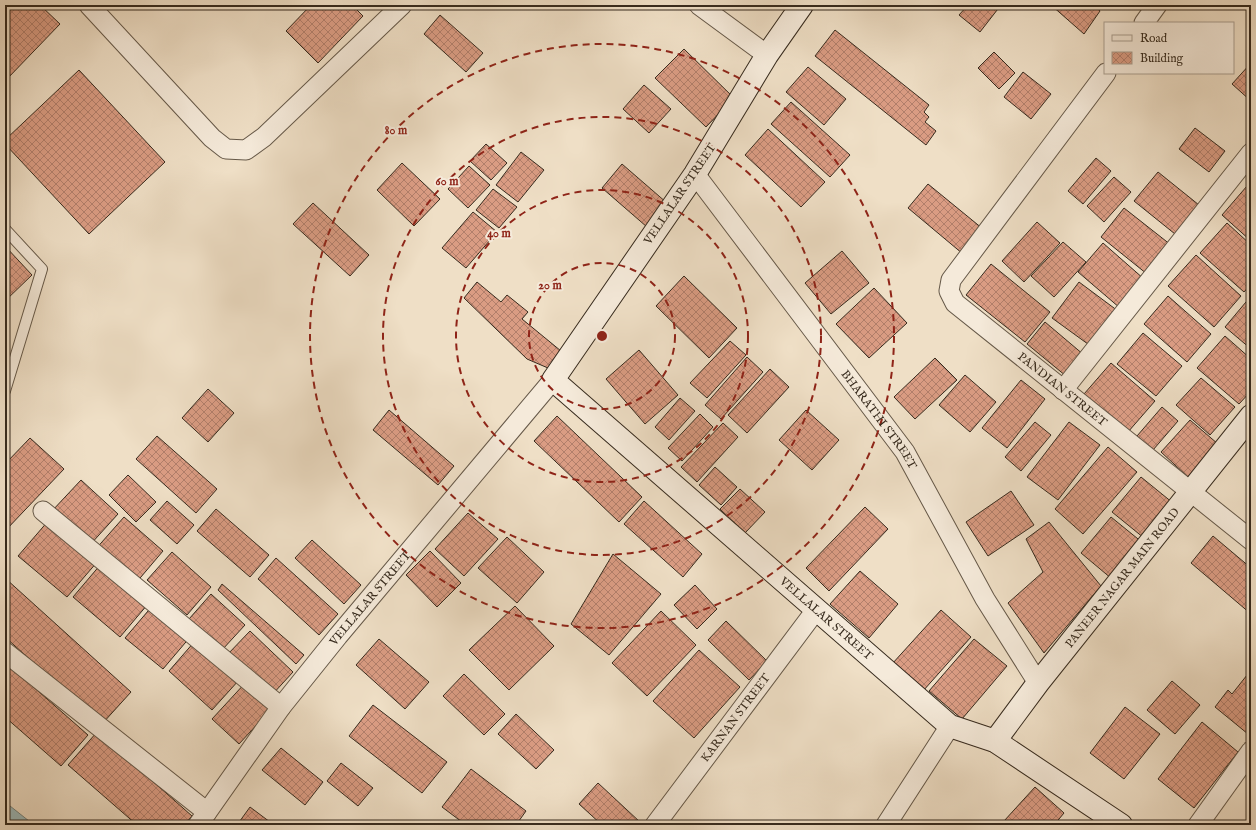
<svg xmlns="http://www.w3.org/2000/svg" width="1256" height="830" font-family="'IM FELL English',serif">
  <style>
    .water { fill: url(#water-ripples); stroke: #74817d }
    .building { fill: url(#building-cross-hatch); stroke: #372b1e }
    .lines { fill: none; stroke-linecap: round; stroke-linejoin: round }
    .lane-casing { stroke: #655848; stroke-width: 12 }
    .street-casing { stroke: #655848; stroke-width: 21 }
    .secondary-casing { stroke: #372b1e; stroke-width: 24 }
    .lane { stroke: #f5eada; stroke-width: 10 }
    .street { stroke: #f5eada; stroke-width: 19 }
    .secondary { stroke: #f5eada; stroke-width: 22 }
    .ring { fill: none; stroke: #8f2418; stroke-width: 2; stroke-dasharray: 7 5 }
    .labels { text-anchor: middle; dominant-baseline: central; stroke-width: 4; stroke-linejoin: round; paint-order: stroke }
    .street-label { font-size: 12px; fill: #372b1e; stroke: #f5eada }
    .centre { fill: #8f2418; stroke: #f5eada; stroke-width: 2 }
    .ring-label { font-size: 12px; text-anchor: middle; font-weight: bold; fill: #8f2418; stroke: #f5eada; stroke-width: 4; stroke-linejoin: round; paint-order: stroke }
  </style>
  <defs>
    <pattern id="water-ripples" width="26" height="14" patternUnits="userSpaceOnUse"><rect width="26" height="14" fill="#9cbbbd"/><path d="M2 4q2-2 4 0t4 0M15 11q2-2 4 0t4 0" fill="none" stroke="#809899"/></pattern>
    <pattern id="building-cross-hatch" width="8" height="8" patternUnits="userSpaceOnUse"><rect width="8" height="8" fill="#da9c83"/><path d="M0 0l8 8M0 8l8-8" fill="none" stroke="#b27f6b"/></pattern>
  </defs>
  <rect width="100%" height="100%" fill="#efdfc6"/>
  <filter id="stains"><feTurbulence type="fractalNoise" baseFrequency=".005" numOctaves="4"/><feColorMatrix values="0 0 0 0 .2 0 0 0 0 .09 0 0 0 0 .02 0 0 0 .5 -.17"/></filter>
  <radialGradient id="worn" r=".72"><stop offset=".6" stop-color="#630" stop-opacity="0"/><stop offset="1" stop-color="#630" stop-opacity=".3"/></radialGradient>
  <polygon class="water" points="5,802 34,825 5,825"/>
  <g class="building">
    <polygon points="9,5 40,5 60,24 7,79 5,77 5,10"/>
    <polygon points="311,5 352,5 363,16 318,63 286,31"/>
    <polygon points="968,5 1001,5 980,32 959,15"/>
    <polygon points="1051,5 1095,5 1100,11 1084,34"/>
    <polygon points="440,15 483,53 466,72 424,34"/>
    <polygon points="835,30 929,105 924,112 929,117 925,122 936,131 926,145 815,56"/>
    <polygon points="684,49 734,98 706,127 655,78"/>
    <polygon points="994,52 1015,73 999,89 978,68"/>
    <polygon points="1251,63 1251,101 1232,84"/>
    <polygon points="808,67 846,99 824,125 786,92"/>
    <polygon points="79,70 165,162 89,234 5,144 5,140"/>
    <polygon points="1023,72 1051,94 1031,119 1004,97"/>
    <polygon points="644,85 671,109 649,133 623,109"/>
    <polygon points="791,102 850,155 830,177 771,124"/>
    <polygon points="1195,128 1225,151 1209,172 1179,149"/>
    <polygon points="768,129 825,182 801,207 745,155"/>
    <polygon points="486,144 507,163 491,180 470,161"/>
    <polygon points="521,152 544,170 518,202 496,185"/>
    <polygon points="1096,158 1111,171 1083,204 1068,191"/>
    <polygon points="402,163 440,199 414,226 377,190"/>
    <polygon points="622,164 667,203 647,227 602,188"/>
    <polygon points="469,166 490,185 468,208 448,189"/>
    <polygon points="1158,172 1199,205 1175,234 1134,201"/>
    <polygon points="1114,177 1131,192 1104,222 1087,206"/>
    <polygon points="928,184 983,229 963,254 908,208"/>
    <polygon points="1247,186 1251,190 1251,241 1222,215"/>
    <polygon points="493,189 517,207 499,228 476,210"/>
    <polygon points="313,203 369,255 350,276 293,224"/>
    <polygon points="1124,208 1171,245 1147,274 1101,237"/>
    <polygon points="473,212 497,232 466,268 442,248"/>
    <polygon points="1037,222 1060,243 1024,282 1002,261"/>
    <polygon points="1227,223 1251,245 1251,284 1244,292 1200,253"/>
    <polygon points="1063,242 1086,262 1054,297 1031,276"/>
    <polygon points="1103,243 1144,279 1120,308 1078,272"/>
    <polygon points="5,246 32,275 5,301"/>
    <polygon points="842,251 869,283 831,314 805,283"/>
    <polygon points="1196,255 1241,296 1214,327 1168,286"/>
    <polygon points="991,264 1050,312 1025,342 966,295"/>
    <polygon points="684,276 737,328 709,358 656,306"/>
    <polygon points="477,282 501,302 507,295 528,312 522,319 561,351 548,368 527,359 464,298"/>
    <polygon points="1079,282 1118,311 1092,347 1052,318"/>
    <polygon points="874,288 907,323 869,358 836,324"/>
    <polygon points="1168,296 1211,334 1187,362 1144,324"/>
    <polygon points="1251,296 1251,349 1225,327"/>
    <polygon points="1045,322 1084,355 1066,376 1027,344"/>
    <polygon points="1143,333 1182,366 1156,396 1117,364"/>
    <polygon points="1225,336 1251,359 1251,391 1239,404 1197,368"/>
    <polygon points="730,341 746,355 707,398 690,383"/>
    <polygon points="639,350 678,395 645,424 606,379"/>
    <polygon points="747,357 763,372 721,419 705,405"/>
    <polygon points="935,358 957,380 915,419 894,397"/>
    <polygon points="1111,363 1155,401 1128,432 1084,394"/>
    <polygon points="770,369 789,387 747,433 728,415"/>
    <polygon points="965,375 996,402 970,432 939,405"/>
    <polygon points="1201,378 1235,407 1210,435 1176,405"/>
    <polygon points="1021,380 1045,399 1007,448 982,428"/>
    <polygon points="208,389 234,413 208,442 182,418"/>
    <polygon points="680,398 695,411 669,440 655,427"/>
    <polygon points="1162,407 1178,421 1153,450 1137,436"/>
    <polygon points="389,410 454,466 438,485 373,430"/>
    <polygon points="806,410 839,440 812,470 779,440"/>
    <polygon points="700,414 713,427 682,461 668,448"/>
    <polygon points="557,416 642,497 619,522 534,441"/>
    <polygon points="1190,420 1218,444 1188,477 1161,452"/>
    <polygon points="1035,422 1051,435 1021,471 1005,457"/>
    <polygon points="1069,422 1100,445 1058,500 1027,477"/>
    <polygon points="723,423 738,437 697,482 681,467"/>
    <polygon points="157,436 217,489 196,513 136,459"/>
    <polygon points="30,438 64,469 5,531 5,464"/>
    <polygon points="1108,447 1137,472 1083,534 1055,509"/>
    <polygon points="715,467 737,487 721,505 699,485"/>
    <polygon points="128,475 156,502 136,522 109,495"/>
    <polygon points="1141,477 1173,503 1144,538 1112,512"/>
    <polygon points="81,480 118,514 89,546 51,512"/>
    <polygon points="740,489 765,512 745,533 720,509"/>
    <polygon points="1011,491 1034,525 988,556 966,522"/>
    <polygon points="167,501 194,525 177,544 150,520"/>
    <polygon points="644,501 702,554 683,577 624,524"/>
    <polygon points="865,507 888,529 829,591 806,568"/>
    <polygon points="216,509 269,555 250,577 197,531"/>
    <polygon points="468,513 498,539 464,576 435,549"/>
    <polygon points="124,517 163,551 135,584 94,551"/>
    <polygon points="1111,517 1143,543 1112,579 1081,553"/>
    <polygon points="49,520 98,561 67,597 18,556"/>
    <polygon points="1049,522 1101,586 1044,653 1008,603 1043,572 1026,539"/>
    <polygon points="1213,536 1251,568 1251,614 1191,563"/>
    <polygon points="507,537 544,572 517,603 478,568"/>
    <polygon points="312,540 361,585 344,604 295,558"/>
    <polygon points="430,551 461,583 437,607 406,575"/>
    <polygon points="172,552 211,587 187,615 147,580"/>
    <polygon points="613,554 661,594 609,655 571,624"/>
    <polygon points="276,558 338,614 319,635 258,579"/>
    <polygon points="101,564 148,604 120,637 73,597"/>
    <polygon points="860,571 898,604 869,638 830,604"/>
    <polygon points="5,578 131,692 102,724 5,637"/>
    <polygon points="222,584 304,655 296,664 218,590"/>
    <polygon points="695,585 717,609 697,629 674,605"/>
    <polygon points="211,594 245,625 222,650 189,619"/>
    <polygon points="154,604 191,636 163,669 125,638"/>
    <polygon points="515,606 554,646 509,690 469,650"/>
    <polygon points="941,610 971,637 923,691 892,664"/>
    <polygon points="661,611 696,645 647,696 612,663"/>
    <polygon points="726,621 767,661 749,680 708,640"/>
    <polygon points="250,631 293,672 271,696 227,655"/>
    <polygon points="379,639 429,682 405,709 356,665"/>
    <polygon points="974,639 1007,666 962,719 929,691"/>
    <polygon points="195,641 239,680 212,710 169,671"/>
    <polygon points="699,650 740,687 694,738 653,701"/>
    <polygon points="5,662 88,735 61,766 5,717"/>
    <polygon points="1251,670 1251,731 1248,734 1215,707 1228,690 1232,694"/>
    <polygon points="464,674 505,714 484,735 443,696"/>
    <polygon points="247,681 274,706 239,744 212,719"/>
    <polygon points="1172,681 1200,705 1175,734 1147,710"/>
    <polygon points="373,705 447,762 422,793 349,736"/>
    <polygon points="1125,707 1160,734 1124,779 1090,753"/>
    <polygon points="516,714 554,750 536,769 498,734"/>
    <polygon points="1202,722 1238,752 1194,808 1158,779"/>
    <polygon points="97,732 192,816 184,825 137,825 68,765"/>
    <polygon points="281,748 323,782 305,805 262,770"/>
    <polygon points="341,763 373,788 358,806 327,781"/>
    <polygon points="471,769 526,811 516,825 466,825 442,807"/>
    <polygon points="598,783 640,822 637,825 602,825 579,804"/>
    <polygon points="1035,787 1064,813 1054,825 1009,825 1004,821"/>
    <polygon points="250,807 274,825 237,825"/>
  </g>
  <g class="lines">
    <defs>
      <polyline id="lane" points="5,229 42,269 5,391"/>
      <g id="street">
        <polyline points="89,5 212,138 226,149 246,150 264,137 402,5"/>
        <polyline points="699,5 767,55"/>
        <polyline points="1144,23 1157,5"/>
        <path id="s1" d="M1106 73 951 280 949 291 955 303 1251 540"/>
        <path id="s2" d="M695 174 905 452 985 599 1038 683"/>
        <polyline points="1063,390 1251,153"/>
        <polyline points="43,511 281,707"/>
        <polyline points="5,652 207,812"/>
        <path id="s3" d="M198 825 281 707 338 636 553 380"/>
        <path id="s4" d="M655 825 816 610"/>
        <polyline points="886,825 950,726"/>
        <polyline points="1198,825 1251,751"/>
      </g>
      <g id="secondary">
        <path id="s5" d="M802 5 767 55 695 174 553 380 950 726 995 741 1121 825"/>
        <path id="s6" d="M995 741 1038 683 1251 416"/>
      </g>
    </defs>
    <use href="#lane" class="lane-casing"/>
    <use href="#street" class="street-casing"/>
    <use href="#secondary" class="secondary-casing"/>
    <use href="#lane" class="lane"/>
    <use href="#street" class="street"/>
    <use href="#secondary" class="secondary"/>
  </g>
  <g class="ring">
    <circle cx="602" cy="336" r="73"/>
    <circle cx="602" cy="336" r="146"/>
    <circle cx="602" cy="336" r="219"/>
    <circle cx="602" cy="336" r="292"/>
  </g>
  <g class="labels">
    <g class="street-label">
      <text transform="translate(680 194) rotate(-56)">VELLALAR STREET</text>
      <text stroke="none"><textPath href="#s1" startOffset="421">PANDIAN STREET</textPath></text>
      <text stroke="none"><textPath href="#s2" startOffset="307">BHARATHI STREET</textPath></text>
      <text stroke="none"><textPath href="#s6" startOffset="207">PANEER NAGAR MAIN ROAD</textPath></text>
      <text stroke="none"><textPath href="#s3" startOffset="285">VELLALAR STREET</textPath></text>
      <text stroke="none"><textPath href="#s5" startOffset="813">VELLALAR STREET</textPath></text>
      <text stroke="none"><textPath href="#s4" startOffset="134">KARNAN STREET</textPath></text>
    </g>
  </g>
  <circle cx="602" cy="336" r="6" class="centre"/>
  <g class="ring-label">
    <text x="396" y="134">80 m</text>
    <text x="447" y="185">60 m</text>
    <text x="499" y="237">40 m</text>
    <text x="550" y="289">20 m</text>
  </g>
  <rect width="1256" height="830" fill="none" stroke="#efdfc6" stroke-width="20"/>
  <rect x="6" y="6" width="1244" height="818" fill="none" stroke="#372b1e" stroke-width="2"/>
  <rect x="10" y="10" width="1236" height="810" fill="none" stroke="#372b1e"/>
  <rect x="1104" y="22" width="130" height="52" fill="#f5eada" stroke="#a99e8f"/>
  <rect x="1112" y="35" width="20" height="6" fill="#f5eada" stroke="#a99e8f"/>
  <text x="1140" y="42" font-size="12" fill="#372b1e">Road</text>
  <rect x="1112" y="52" width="20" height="12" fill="url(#building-cross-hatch)" stroke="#a99e8f"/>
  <text x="1140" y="62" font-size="12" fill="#372b1e">Building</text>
  <rect width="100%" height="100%" filter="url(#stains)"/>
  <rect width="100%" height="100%" fill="url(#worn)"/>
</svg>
